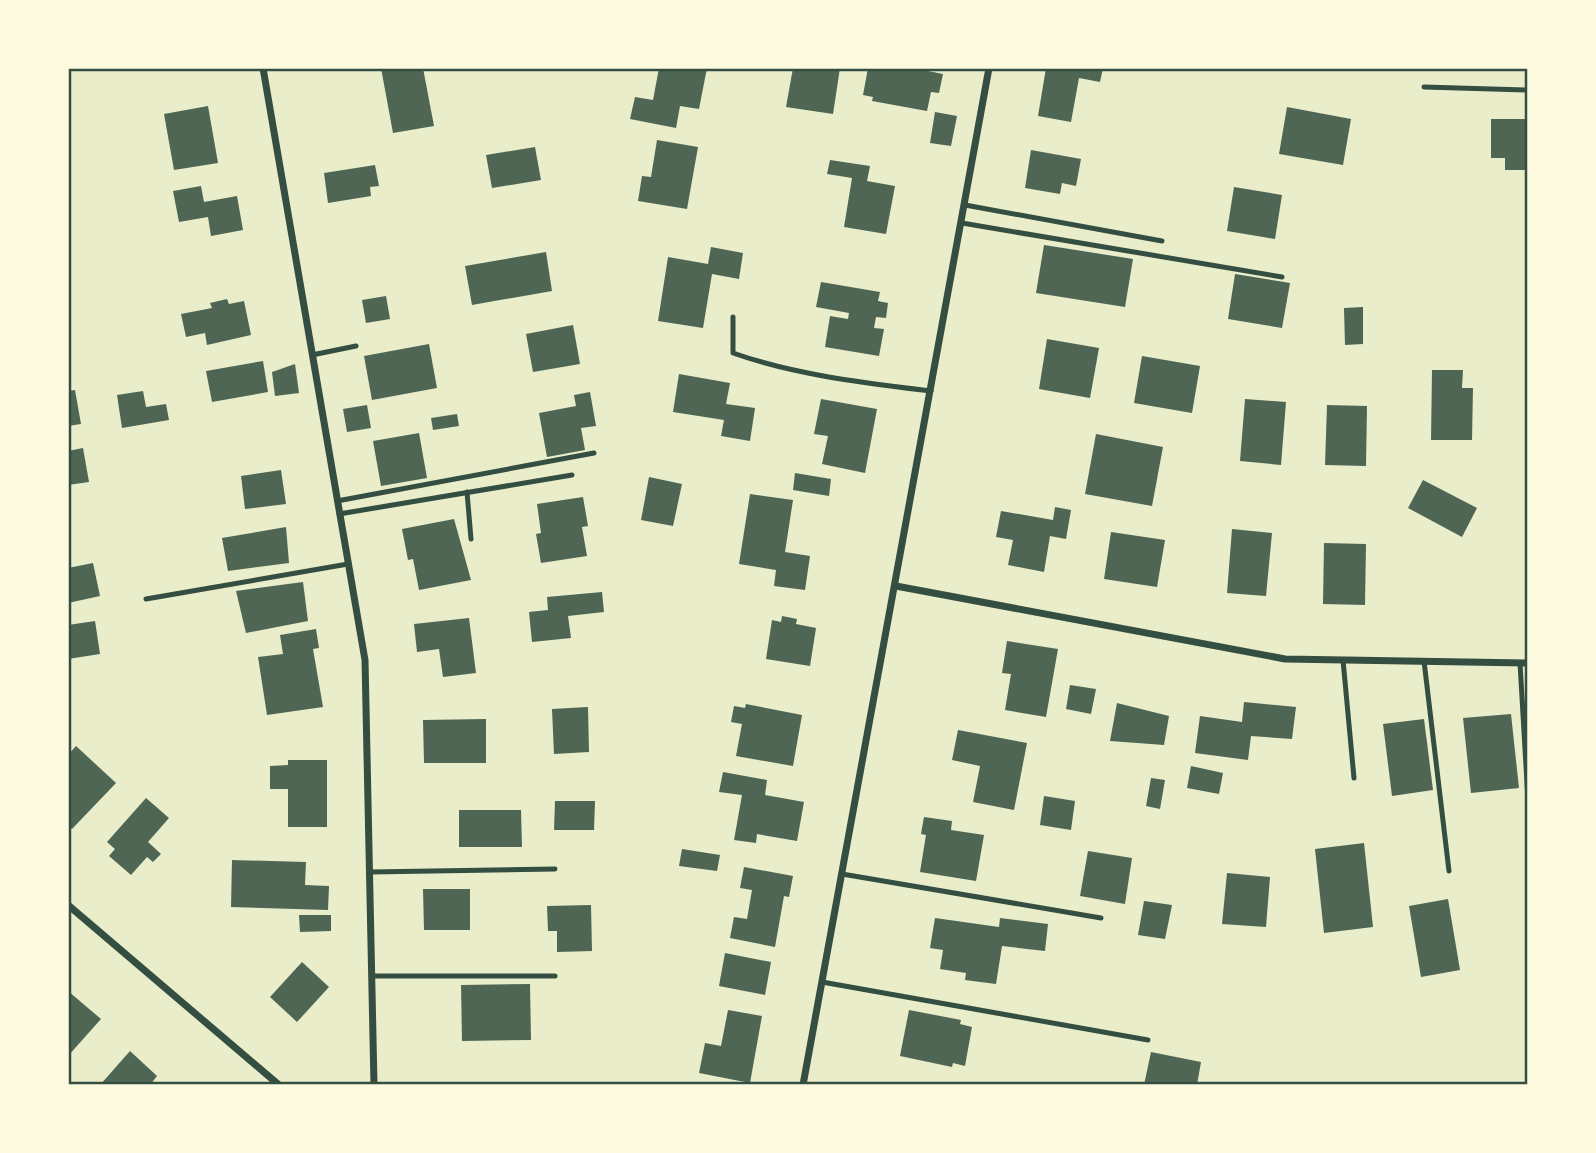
<svg xmlns="http://www.w3.org/2000/svg" width="1596" height="1153" font-family="Figtree,sans-serif">
  <style>
    .building { fill: #4f6655 }
    .lines { fill: none; stroke-linecap: round; stroke-linejoin: round }
    .service { stroke: #344e41; stroke-width: 5 }
    .minor { stroke: #344e41; stroke-width: 7 }
    .neatline { fill: none; stroke: #344e41; stroke-width: 2.5 }
  </style>
  <rect width="100%" height="100%" fill="#e9edc9"/>
  <g class="building">
    <polygon points="381,68 423,68 434,126 393,133"/>
    <polygon points="659,68 707,68 699,109 680,106 676,128 630,119 635,97 653,100"/>
    <polygon points="793,68 840,68 833,114 786,107"/>
    <polygon points="868,68 913,68 943,74 939,93 931,92 927,111 872,101 873,97 863,95"/>
    <polygon points="1046,68 1103,68 1100,82 1079,78 1071,122 1038,116"/>
    <polygon points="208,106 218,163 174,170 164,114"/>
    <polygon points="1287,107 1351,119 1343,165 1279,154"/>
    <polygon points="935,112 957,116 951,146 930,143"/>
    <polygon points="1491,119 1528,119 1528,170 1505,170 1505,158 1491,158"/>
    <polygon points="657,140 698,147 687,209 638,201 642,176 651,177"/>
    <polygon points="535,147 541,180 492,188 486,155"/>
    <polygon points="1031,150 1081,159 1076,186 1062,183 1060,194 1025,188"/>
    <polygon points="830,160 870,166 867,181 895,186 886,234 844,227 852,178 827,174"/>
    <polygon points="375,165 379,186 370,187 371,196 328,203 324,173"/>
    <polygon points="201,186 204,202 237,196 243,230 211,236 208,217 179,222 173,191"/>
    <polygon points="1234,187 1282,195 1275,239 1227,231"/>
    <polygon points="1044,245 1133,259 1125,307 1036,293"/>
    <polygon points="711,247 743,253 739,279 712,274 703,328 658,321 668,257 708,264"/>
    <polygon points="546,252 552,291 472,305 465,266"/>
    <polygon points="1235,274 1290,283 1282,328 1228,319"/>
    <polygon points="821,282 880,292 878,301 888,303 886,318 876,317 874,328 884,329 879,356 825,347 830,316 848,319 849,313 816,307"/>
    <polygon points="386,296 390,319 366,323 362,300"/>
    <polygon points="227,299 229,304 244,301 251,335 207,345 205,333 186,337 181,314 212,308 210,303"/>
    <polygon points="1363,307 1363,344 1345,345 1344,308"/>
    <polygon points="573,325 580,364 533,372 526,334"/>
    <polygon points="1047,339 1099,348 1090,398 1039,389"/>
    <polygon points="429,344 437,388 372,400 364,356"/>
    <polygon points="1142,356 1200,366 1192,413 1134,403"/>
    <polygon points="263,361 268,392 212,402 206,371"/>
    <polygon points="295,364 299,393 275,396 272,372"/>
    <polygon points="1432,370 1463,370 1462,388 1473,388 1472,440 1431,440"/>
    <polygon points="679,374 730,383 726,404 755,408 750,441 721,436 724,420 673,412"/>
    <polygon points="75,390 81,424 68,426 68,391"/>
    <polygon points="143,391 146,407 166,404 169,420 122,428 117,395"/>
    <polygon points="590,392 596,426 581,428 585,450 547,457 539,413 576,406 574,395"/>
    <polygon points="821,399 877,409 865,473 822,464 828,436 814,434"/>
    <polygon points="1245,399 1286,402 1281,465 1240,461"/>
    <polygon points="367,405 371,428 347,432 343,409"/>
    <polygon points="1327,405 1367,406 1366,466 1325,465"/>
    <polygon points="457,414 459,426 433,430 431,418"/>
    <polygon points="419,433 427,478 381,486 373,441"/>
    <polygon points="1096,434 1163,447 1152,506 1085,494"/>
    <polygon points="83,448 89,482 68,485 68,451"/>
    <polygon points="281,470 286,504 245,509 241,476"/>
    <polygon points="795,473 831,479 829,496 793,490"/>
    <polygon points="649,477 682,484 673,526 641,520"/>
    <polygon points="1423,480 1477,508 1462,537 1408,508"/>
    <polygon points="750,494 793,500 785,552 810,556 805,590 774,586 776,570 739,564"/>
    <polygon points="583,497 588,526 582,527 587,556 541,563 536,534 541,533 537,504"/>
    <polygon points="1055,507 1071,510 1066,539 1050,536 1044,572 1008,565 1013,540 996,537 1001,511 1053,520"/>
    <polygon points="454,519 471,580 419,590 413,559 408,560 402,529"/>
    <polygon points="286,527 289,563 228,571 222,538"/>
    <polygon points="1232,529 1272,533 1266,596 1227,593"/>
    <polygon points="1111,532 1165,540 1157,587 1104,579"/>
    <polygon points="1324,543 1366,544 1365,605 1323,604"/>
    <polygon points="93,563 100,596 68,603 68,568"/>
    <polygon points="303,582 308,621 246,633 236,591"/>
    <polygon points="602,592 604,612 568,616 571,638 532,642 529,612 548,610 547,597"/>
    <polygon points="782,616 797,619 796,624 816,628 810,666 766,659 772,620 781,622"/>
    <polygon points="469,618 476,673 443,677 439,649 417,652 414,624"/>
    <polygon points="95,621 100,654 68,659 68,625"/>
    <polygon points="316,629 319,648 313,649 323,707 267,715 258,657 283,654 280,635"/>
    <polygon points="1007,641 1058,649 1046,717 1005,710 1011,674 1002,673"/>
    <polygon points="1070,685 1096,689 1091,714 1066,709"/>
    <polygon points="1244,702 1296,707 1292,739 1251,736 1248,760 1195,753 1200,716 1242,722"/>
    <polygon points="1117,703 1169,716 1164,745 1110,741"/>
    <polygon points="746,704 802,715 793,766 736,756 742,724 731,722 734,706 745,708"/>
    <polygon points="588,707 589,752 554,754 552,709"/>
    <polygon points="1511,714 1519,788 1471,793 1463,718"/>
    <polygon points="486,719 486,763 424,763 423,720"/>
    <polygon points="1424,719 1433,790 1392,796 1383,724"/>
    <polygon points="958,730 1027,743 1014,810 973,802 980,766 952,760"/>
    <polygon points="76,746 116,783 72,829 68,826 68,755"/>
    <polygon points="288,760 327,760 327,827 288,827 288,789 270,789 270,766 288,765"/>
    <polygon points="1191,766 1223,773 1219,794 1187,788"/>
    <polygon points="723,772 767,780 765,795 804,802 797,841 757,834 756,843 734,840 742,795 719,792"/>
    <polygon points="1151,778 1165,780 1160,809 1146,806"/>
    <polygon points="1044,796 1075,801 1071,830 1040,825"/>
    <polygon points="146,798 169,818 148,842 161,854 153,862 147,857 131,875 109,856 115,849 107,842"/>
    <polygon points="555,801 595,801 594,830 554,830"/>
    <polygon points="459,810 521,810 522,847 459,847"/>
    <polygon points="924,817 952,821 951,830 984,835 976,881 920,872 926,835 921,834"/>
    <polygon points="1364,843 1373,927 1324,933 1315,849"/>
    <polygon points="682,849 720,855 717,871 679,866"/>
    <polygon points="1088,851 1132,858 1125,904 1080,896"/>
    <polygon points="232,860 306,862 305,885 329,886 328,910 231,907"/>
    <polygon points="744,867 793,876 789,897 784,896 775,947 730,938 734,917 747,919 752,890 740,888"/>
    <polygon points="1227,873 1270,877 1266,927 1222,924"/>
    <polygon points="423,889 470,889 470,930 424,930"/>
    <polygon points="1448,899 1460,970 1421,977 1409,906"/>
    <polygon points="1144,901 1172,905 1165,939 1138,935"/>
    <polygon points="591,905 592,951 557,952 557,931 548,931 547,906"/>
    <polygon points="299,915 331,915 331,931 300,932"/>
    <polygon points="935,918 999,927 1000,918 1048,924 1045,951 1002,946 996,984 965,980 966,973 940,969 943,950 930,948"/>
    <polygon points="725,953 771,962 765,995 719,986"/>
    <polygon points="302,962 329,987 297,1022 270,997"/>
    <polygon points="530,984 531,1040 462,1041 461,985"/>
    <polygon points="68,991 101,1019 68,1056"/>
    <polygon points="728,1010 762,1016 750,1083 699,1073 705,1043 721,1046"/>
    <polygon points="909,1010 961,1020 960,1024 972,1027 965,1066 953,1063 952,1067 900,1056"/>
    <polygon points="130,1051 157,1076 150,1085 100,1085"/>
    <polygon points="1151,1052 1201,1062 1197,1085 1144,1085"/>
  </g>
  <g class="lines">
    <g class="service">
      <polyline points="1424,87 1528,90"/>
      <polyline points="965,205 1162,241"/>
      <polyline points="962,223 1282,277"/>
      <path d="M733 317V353C795 375 865 383 931 391"/>
      <polyline points="312,355 356,346"/>
      <polyline points="467,492 471,539"/>
      <polyline points="337,501 594,453"/>
      <polyline points="339,514 572,475"/>
      <polyline points="146,599 348,564"/>
      <polyline points="1343,660 1354,778"/>
      <polyline points="1424,661 1449,871"/>
      <polyline points="1520,663 1528,800"/>
      <polyline points="370,872 555,869"/>
      <polyline points="842,874 1101,918"/>
      <polyline points="372,976 555,976"/>
      <polyline points="822,982 1148,1040"/>
    </g>
    <g class="minor">
      <polyline points="263,68 365,660 374,1085"/>
      <polyline points="896,586 1285,659 1528,663"/>
      <polyline points="68,905 279,1085"/>
      <polyline points="803,1085 989,68"/>
    </g>
  </g>
  <rect width="1596" height="1153" fill="none" stroke="#fefae0" stroke-width="140"/>
  <rect x="70" y="70" width="1456" height="1013" class="neatline"/>
</svg>
